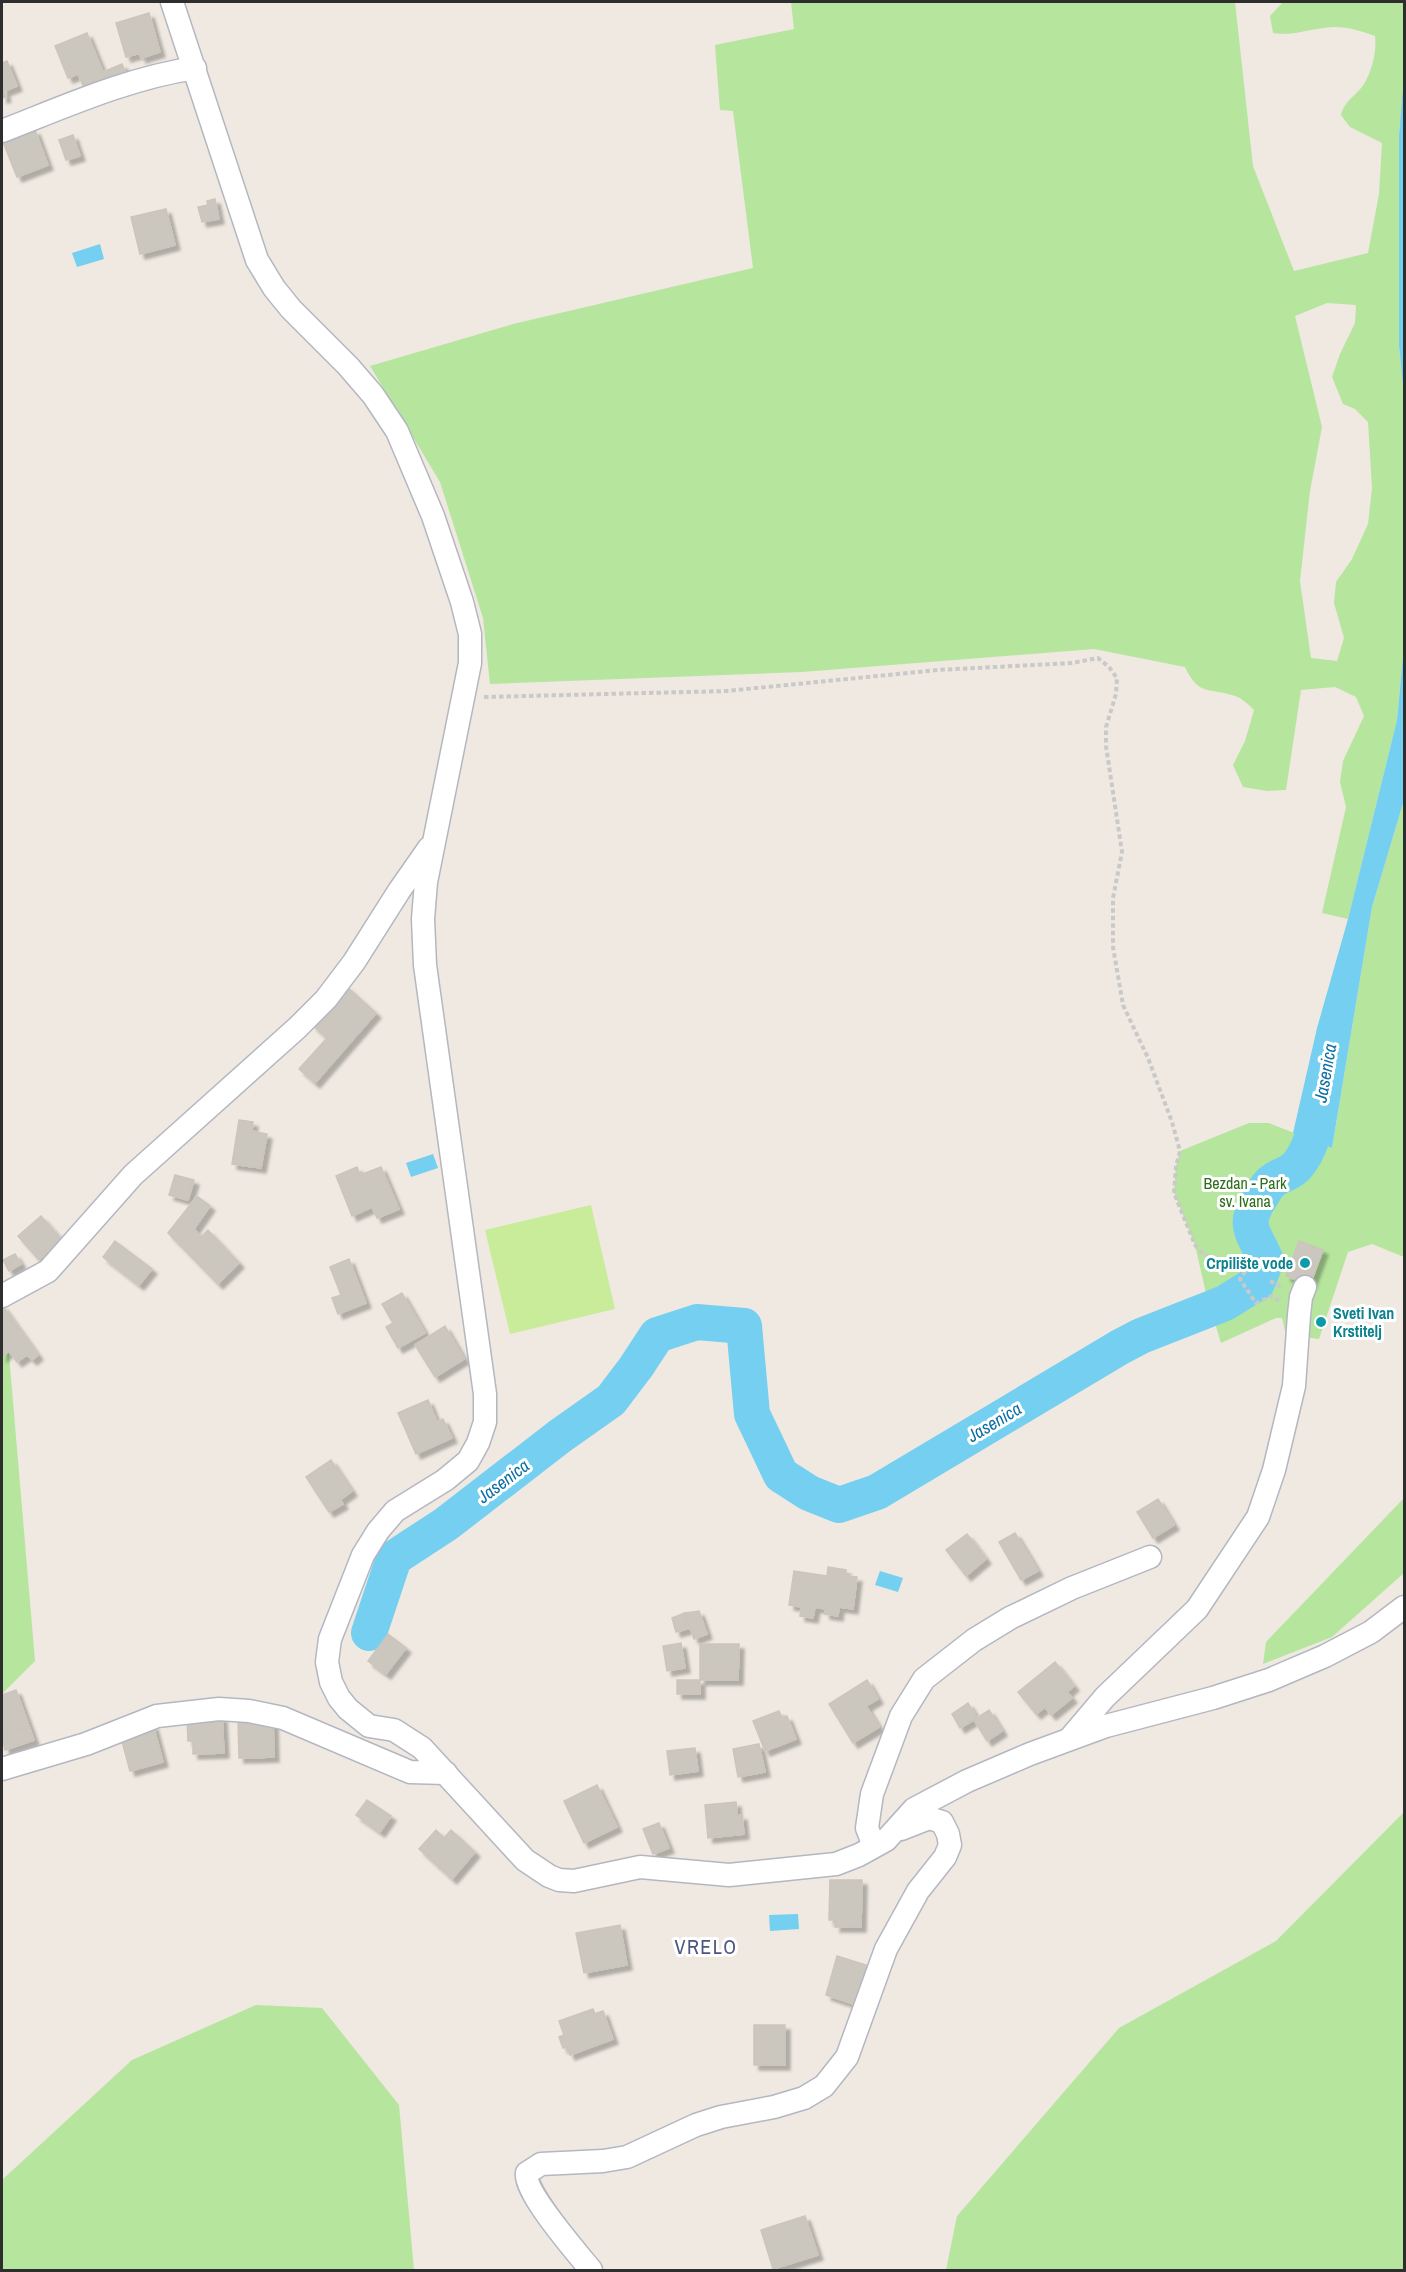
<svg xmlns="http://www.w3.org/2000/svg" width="1406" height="2272" font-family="'Archivo Narrow',sans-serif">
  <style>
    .green { fill: #b6e59e; fill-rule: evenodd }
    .pitch { fill: #c9ec9a }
    .water { fill: #75cff0 }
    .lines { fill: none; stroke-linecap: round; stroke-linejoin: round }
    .river { stroke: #75cff0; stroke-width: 36 }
    .building { fill: #cbc7bf; stroke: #cbc5ba; stroke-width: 1.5; filter: url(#shadow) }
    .minor-casing { stroke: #b4b7c1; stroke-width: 25 }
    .path { stroke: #c9c9c9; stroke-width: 4; stroke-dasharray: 4.5 3; stroke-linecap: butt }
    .minor { stroke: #fff; stroke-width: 22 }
    .culture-dot { fill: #0f9aa8; stroke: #fff; stroke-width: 2 }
    .labels { text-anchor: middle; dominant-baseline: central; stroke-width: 6; stroke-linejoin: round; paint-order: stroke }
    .park-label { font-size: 16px; fill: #2c6e1b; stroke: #fff }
    .culture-label { font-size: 16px; font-weight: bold; fill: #0d838f; stroke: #fff; text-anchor: end }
    .water-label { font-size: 18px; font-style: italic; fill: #0d6fa3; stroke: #fff }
    .quarter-label { font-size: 20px; letter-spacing: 1.5px; fill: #4d5680; stroke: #fff }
  </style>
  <defs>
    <filter id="shadow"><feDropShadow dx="5" dy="5" stdDeviation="1.5" flood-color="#0004"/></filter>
  </defs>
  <rect width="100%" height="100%" fill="#efe9e1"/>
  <g class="green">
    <path d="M791 2H1235L1253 166 1294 271 1368 253 1379 194 1382 143 1350 127 1341 115C1345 100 1356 96 1364 84 1372 71 1377 51 1375 36 1358 30 1342 25 1324 28 1306 30 1291 36 1273 33L1270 16 1283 2H1404V73L1399 135V346L1404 396V645L1397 720 1348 919 1322 913 1346 807 1340 782 1343 761 1364 716 1356 697 1335 687 1301 690 1286 790 1267 791 1243 787 1233 765 1245 741 1254 710C1249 705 1242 698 1235 696 1209 687 1199 697 1185 667L1094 649 802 672 490 684 483 618 440 482 370 366 513 324 753 268 733 111 720 110 715 45 794 29ZM1327 303 1356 305 1355 323 1340 354 1332 377 1343 404 1355 409 1368 422 1372 488 1368 524 1352 559 1336 582 1334 603 1344 638 1337 661 1311 658 1300 581 1310 491 1322 427 1295 316Z"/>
    <polygon points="1404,800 1404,1257 1372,1244 1348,1252 1319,1339 1286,1335 1282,1318 1276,1318 1221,1343 1206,1293 1195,1245 1174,1193 1176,1166 1180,1151 1249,1123 1269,1123 1332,1148 1372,907"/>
    <polygon points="2,1272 35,1661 2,1694"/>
    <polygon points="1404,1498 1404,1573 1332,1637 1263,1664 1266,1642"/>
    <polygon points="1404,1812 1404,2270 946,2270 957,2216 1119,2028 1276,1941"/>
    <polygon points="256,2005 322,2008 399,2105 414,2270 2,2270 2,2180 132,2060"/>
  </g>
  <polygon class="pitch" points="591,1205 615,1309 510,1334 485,1230"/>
  <g class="water">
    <polygon points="1404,73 1404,396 1399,346 1399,135"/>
    <polygon points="100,244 104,259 77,267 72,253"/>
    <polygon points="1404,645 1404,800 1372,907 1332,1148 1293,1133 1317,1028 1348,919 1397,720"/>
    <polygon points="433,1154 438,1168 411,1177 406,1163"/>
    <polygon points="880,1571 903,1578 898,1592 875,1585"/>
    <polygon points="798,1914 799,1929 770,1931 769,1915"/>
  </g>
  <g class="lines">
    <path class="river" d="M369 1633 394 1558 446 1524 560 1436 611 1400 636 1367 657 1335 697 1322 744 1326 752 1414 781 1475 809 1493 839 1505 877 1492 1120 1347 1141 1336 1225 1303 1257 1283 1266 1261C1255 1233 1241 1227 1260 1198 1264 1192 1268 1183 1274 1180 1282 1174 1290 1174 1297 1166 1314 1146 1317 1117 1323 1092"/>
  </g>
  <g class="building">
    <polygon points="149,13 160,52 141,58 140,53 126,57 116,23"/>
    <polygon points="87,33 103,72 122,64 126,73 85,90 78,74 68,78 55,46"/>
    <polygon points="7,61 17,86 4,91 6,97 2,98 2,63"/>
    <polygon points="35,130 48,165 17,177 3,142"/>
    <polygon points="73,135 80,156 66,160 59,140"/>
    <polygon points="215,199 219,219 202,222 198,207 208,205 207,201"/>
    <polygon points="166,209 175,245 140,254 131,217"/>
    <polygon points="346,986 376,1013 315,1083 299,1069 327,1038 312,1025"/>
    <polygon points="239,1120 253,1122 252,1131 267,1134 261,1168 232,1164"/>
    <polygon points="357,1167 360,1175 381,1167 399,1209 377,1218 372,1207 352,1216 336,1176"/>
    <polygon points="175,1175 194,1180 188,1200 169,1195"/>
    <polygon points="197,1196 210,1206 194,1229 179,1244 168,1233"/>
    <polygon points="41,1216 62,1240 39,1260 18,1236"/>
    <polygon points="194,1229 201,1237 208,1230 239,1263 218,1284 179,1244"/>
    <polygon points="115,1241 152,1269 139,1285 103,1257"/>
    <polygon points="1299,1241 1323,1250 1310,1285 1286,1276"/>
    <polygon points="15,1254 21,1264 9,1271 3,1260"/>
    <polygon points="349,1259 366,1303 338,1314 332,1298 341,1295 330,1267"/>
    <polygon points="402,1293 425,1333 398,1348 386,1327 393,1323 382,1304"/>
    <polygon points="2,1305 38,1355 32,1360 27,1355 17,1362 9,1351 2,1357"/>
    <polygon points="445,1326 464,1359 435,1377 415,1345"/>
    <polygon points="428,1400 437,1422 443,1419 452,1438 416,1454 398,1413"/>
    <polygon points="331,1460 352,1491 340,1500 343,1504 329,1512 306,1477"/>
    <polygon points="1158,1499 1174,1525 1153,1538 1137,1512"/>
    <polygon points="1015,1533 1038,1571 1021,1580 999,1542"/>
    <polygon points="967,1534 986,1559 966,1576 946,1550"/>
    <polygon points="828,1567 846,1570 846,1576 857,1577 853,1609 839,1607 838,1616 825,1614 825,1609 815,1607 813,1618 800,1616 801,1607 789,1605 794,1571 827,1576"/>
    <polygon points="699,1611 707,1634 694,1639 685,1613"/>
    <polygon points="685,1613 690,1628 676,1632 672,1618"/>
    <polygon points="388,1634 406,1648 386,1674 368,1661"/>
    <polygon points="681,1643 685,1668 667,1671 663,1646"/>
    <polygon points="700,1644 739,1644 738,1680 700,1680"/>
    <polygon points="1055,1662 1074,1686 1067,1692 1072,1698 1051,1715 1045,1707 1036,1714 1018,1692"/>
    <rect x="677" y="1680" width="23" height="14"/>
    <polygon points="867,1680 878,1699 866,1706 879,1727 853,1743 829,1704"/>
    <polygon points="16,1690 29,1726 2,1737 2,1695"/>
    <polygon points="968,1703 977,1718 960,1728 952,1714"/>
    <polygon points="989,1710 1002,1731 987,1741 974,1720"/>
    <polygon points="779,1711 782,1718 787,1716 796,1739 765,1751 753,1721"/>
    <polygon points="222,1717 224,1753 193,1754 193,1741 188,1741 187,1718"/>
    <polygon points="238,1719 273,1719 274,1757 239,1758"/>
    <polygon points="153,1725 163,1762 130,1771 120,1734"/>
    <polygon points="29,1726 34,1740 5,1750 2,1737"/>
    <polygon points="759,1744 765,1772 738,1777 733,1749"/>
    <polygon points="695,1748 698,1771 670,1775 667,1751"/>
    <polygon points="597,1785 617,1827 584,1843 564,1801"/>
    <polygon points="367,1800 391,1816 380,1832 356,1815"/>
    <polygon points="736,1802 737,1816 742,1815 744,1834 708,1838 705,1805"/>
    <polygon points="659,1823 669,1848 653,1854 643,1829"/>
    <polygon points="436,1830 444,1838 451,1830 475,1852 452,1879 419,1849"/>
    <polygon points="830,1880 862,1880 861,1927 835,1927 836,1920 829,1920"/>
    <polygon points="620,1925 627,1965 584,1973 576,1933"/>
    <polygon points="837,1956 869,1966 857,2005 826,1995"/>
    <polygon points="593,2009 595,2014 603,2011 613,2039 570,2055 567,2047 563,2048 559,2037 564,2035 559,2021"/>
    <rect x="754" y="2025" width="31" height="40"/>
    <polygon points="805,2216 818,2255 773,2269 761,2230"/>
  </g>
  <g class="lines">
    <defs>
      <g id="minor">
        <polyline points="172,2 257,260 274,288 291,309 348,366 373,395 397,431 433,516 462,602 470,634 470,663 426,882 423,919 425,965 485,1394 485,1422 478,1443 468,1461 445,1480 395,1511 378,1531 363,1555 330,1639 327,1662 331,1682 339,1698 348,1709 369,1726 394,1730 422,1748 525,1860 549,1876 559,1880 574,1881 640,1867 729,1875 836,1864 859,1855 886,1840 914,1809 967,1781 1030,1754 1106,1726 1213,1698 1269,1680 1325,1656 1371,1632 1404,1607"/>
        <path d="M2 131C64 107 128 78 195 68"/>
        <polyline points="2,1296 48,1271 133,1175 297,1028 326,999 354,962 399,891 429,848"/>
        <polyline points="1071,1737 1105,1697 1197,1609 1258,1517 1274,1470 1294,1386 1299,1315 1301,1297 1305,1287"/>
        <polyline points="2,1769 86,1744 157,1716 219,1709 249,1711 283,1718 410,1772 446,1773"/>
        <polyline points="874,1846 867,1828 872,1794 901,1716 924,1679 974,1640 1010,1618 1072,1588 1150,1557"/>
        <path d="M591 2270C578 2254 523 2191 527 2173L541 2164 603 2161 627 2157 696 2125 721 2117 774 2107 804 2098 824 2086 847 2057 886 1949 918 1891 945 1857 950 1845 948 1834 942 1822 929 1818 901 1829"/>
      </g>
    </defs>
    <use href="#minor" class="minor-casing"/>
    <g class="path">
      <polyline points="484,697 727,691 937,670 1072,663 1098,658 1109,667 1117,678 1116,694 1106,727 1106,746 1122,852 1113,898 1113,947 1123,1005 1148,1058 1172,1122 1180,1151 1176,1166 1174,1193 1195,1245 1203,1254 1246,1270 1240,1279 1256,1303 1272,1296 1280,1301"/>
      <polyline points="1270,1281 1284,1288"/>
    </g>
    <use href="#minor" class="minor"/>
  </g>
  <g class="culture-dot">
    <circle cx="1305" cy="1263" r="6"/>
    <circle cx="1321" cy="1322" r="6"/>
  </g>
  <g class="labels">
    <g class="park-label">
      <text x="1245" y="1183">Bezdan - Park<tspan x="1245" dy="18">sv. Ivana</tspan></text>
    </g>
    <g class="culture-label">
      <text x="1293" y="1263">Crpilište vode</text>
      <text x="1333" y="1313" text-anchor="start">Sveti Ivan<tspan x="1333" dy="18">Krstitelj</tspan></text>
    </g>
    <g class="water-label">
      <text transform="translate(1325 1073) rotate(-80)">Jasenica</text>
      <text transform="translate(994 1422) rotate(-31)">Jasenica</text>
      <text transform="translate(503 1481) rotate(-37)">Jasenica</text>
    </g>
    <g class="quarter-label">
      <text x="706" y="1946">VRELO</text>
    </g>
  </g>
  <rect width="1406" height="2272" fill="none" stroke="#2e2e2e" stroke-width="6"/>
</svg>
